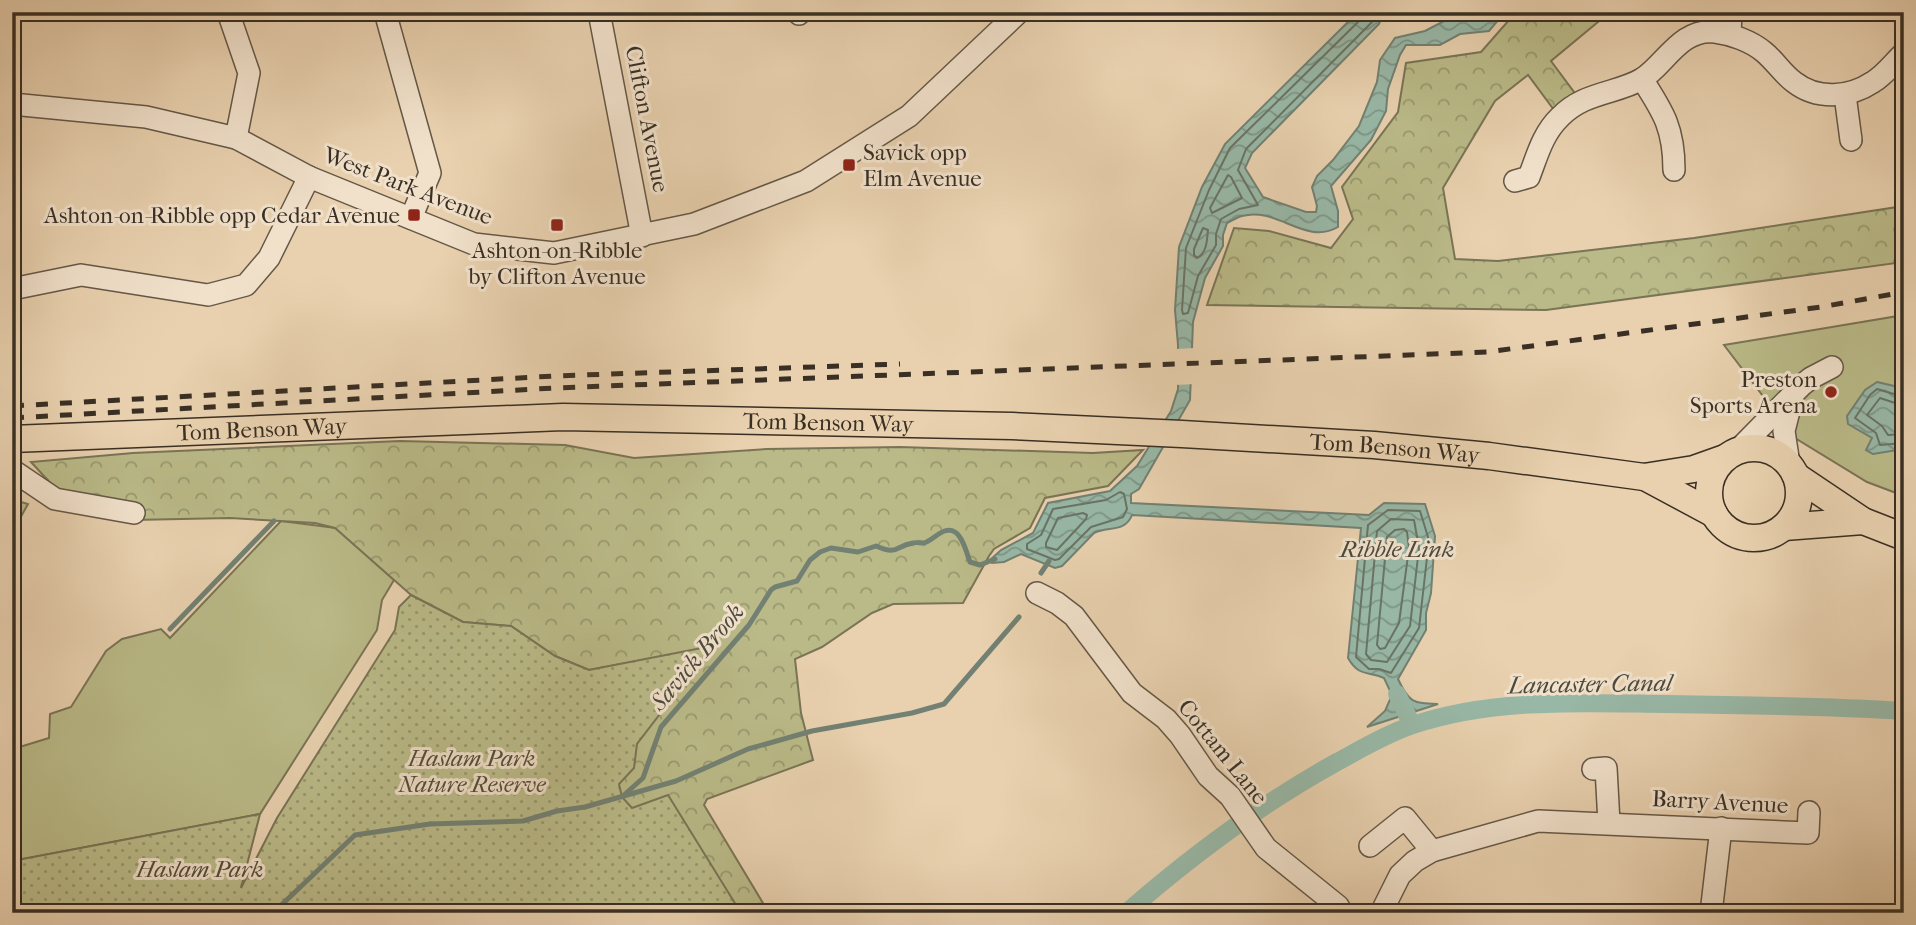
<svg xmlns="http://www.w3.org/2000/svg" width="1916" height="925" font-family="'IM FELL French Canon',serif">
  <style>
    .grass { fill: #baba88; stroke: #7a7456; stroke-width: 2 }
    .forest { fill: url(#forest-crowns); stroke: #7a7456; stroke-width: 2 }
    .park { fill: url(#park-dots); stroke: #7a7456; stroke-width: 2 }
    .water { fill: url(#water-waves); stroke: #728173; stroke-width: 2 }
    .pier { fill: #e9d1af }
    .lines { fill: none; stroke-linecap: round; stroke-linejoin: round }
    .shore { stroke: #687466; stroke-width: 2 }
    .stream { stroke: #728173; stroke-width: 5 }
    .canal { stroke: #98b8a7; stroke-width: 18 }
    .minor-casing { stroke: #655847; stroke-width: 24 }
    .major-casing { stroke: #392f24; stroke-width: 29 }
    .minor { stroke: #f1e1cb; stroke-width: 21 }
    .major { stroke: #e9d1af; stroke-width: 26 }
    .rail { stroke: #392f24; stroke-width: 5; stroke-dasharray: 12 12; stroke-linecap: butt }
    .poi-dot { fill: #8f2418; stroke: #f1e1cb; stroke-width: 2.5 }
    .labels { text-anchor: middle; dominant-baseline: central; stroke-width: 6; stroke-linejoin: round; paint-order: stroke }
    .street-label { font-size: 23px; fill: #392f24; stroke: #f1e1cb }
    .poi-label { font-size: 23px; fill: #392f24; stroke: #f1e1cb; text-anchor: end }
    .park-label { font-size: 23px; font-style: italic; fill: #534b38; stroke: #f1e1cb }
    .water-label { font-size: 24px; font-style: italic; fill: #4c4a3e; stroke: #f1e1cb }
  </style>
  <defs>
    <pattern id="forest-crowns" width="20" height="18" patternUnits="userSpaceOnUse" patternTransform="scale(1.75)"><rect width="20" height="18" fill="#baba88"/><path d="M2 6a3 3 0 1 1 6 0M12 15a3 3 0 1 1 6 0" fill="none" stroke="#98986f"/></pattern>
    <pattern id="park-dots" width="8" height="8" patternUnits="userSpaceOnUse" patternTransform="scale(1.75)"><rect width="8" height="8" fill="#baba88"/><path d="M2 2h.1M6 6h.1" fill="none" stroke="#98986f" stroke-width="1.8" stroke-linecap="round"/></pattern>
    <pattern id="water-waves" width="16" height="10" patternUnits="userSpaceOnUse" patternTransform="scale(1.75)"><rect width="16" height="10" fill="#98b8a7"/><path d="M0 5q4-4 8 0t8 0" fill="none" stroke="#7d9688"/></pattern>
  </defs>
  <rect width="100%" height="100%" fill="#e9d1af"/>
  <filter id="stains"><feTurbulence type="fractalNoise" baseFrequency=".00286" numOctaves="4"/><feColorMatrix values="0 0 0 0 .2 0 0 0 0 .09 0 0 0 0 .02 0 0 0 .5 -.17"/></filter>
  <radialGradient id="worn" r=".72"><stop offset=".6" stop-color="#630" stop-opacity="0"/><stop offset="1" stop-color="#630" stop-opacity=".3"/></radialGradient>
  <g class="grass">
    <polygon points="1904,315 1904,496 1867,482 1795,438 1724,345"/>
    <polygon points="281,521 336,528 394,580 382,600 377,630 260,814 12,861 13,749 49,738 50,714 71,707 106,651 122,639 161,629 170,638"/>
  </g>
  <g class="forest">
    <polygon points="1512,12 1610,12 1551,61 1577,96 1554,110 1528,75 1495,101 1443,188 1455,259 1498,261 1694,238 1904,206 1904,262 1546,310 1207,305 1234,228 1269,231 1331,248 1353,219 1342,187 1398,112 1406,63 1481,52 1510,19"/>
    <polygon points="400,441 565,445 634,458 767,449 900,447 1093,453 1143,450 1108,486 1045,498 1030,528 994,549 989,556 963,603 893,604 872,613 822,647 795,659 801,713 813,760 707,799 704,805 769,913 730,913 585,831 669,655 589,670 555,656 511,626 463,622 411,595 335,528 315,523 230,518 133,520 78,513 31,462 133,453"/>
    <polygon points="21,502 28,504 12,533 12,515"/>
  </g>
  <polygon class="park" points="411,595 463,622 511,626 555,656 589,670 712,646 637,744 634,768 619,784 622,797 632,808 668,795 741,913 12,913 12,861 260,814 241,888 277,818 395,630 399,607"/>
  <g class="water">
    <path d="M1358 12H1384L1379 24 1252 153 1245 168 1263 197 1306 212H1316L1317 206 1312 187 1317 176 1333 160 1359 126 1377 82 1380 60 1395 38 1425 31 1444 21 1486 19 1497 12H1505L1489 31 1460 34 1440 45H1406L1400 55 1388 89 1386 111 1371 140 1331 186 1338 211V227C1305 246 1277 206 1242 216 1237 217 1232 221 1227 223L1223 235V246L1205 278 1193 322 1190 400 1139 489 1131 494V503L1369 515 1384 503 1425 504 1435 536 1431 593 1426 613V630L1398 679C1409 703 1413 703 1438 704L1367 727 1385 711 1392 695 1384 678C1367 671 1359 677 1348 658L1361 528 1132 515C1125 533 1108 526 1094 533L1062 566 1055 568 1021 554 1004 562 992 563 991 559 1001 550 1033 533 1048 503 1110 491 1137 466 1171 411 1178 389V345L1175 310 1179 247 1202 187 1225 144Z"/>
    <polygon points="1877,382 1894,386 1904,394 1904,449 1873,454 1866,450 1872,438 1848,424 1847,416 1865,390"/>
  </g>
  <polygon class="pier" points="1195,348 1196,384 1175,385 1175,349"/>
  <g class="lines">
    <g class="shore">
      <polyline points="1362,12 1360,20 1230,148 1209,190 1186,248 1182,310 1183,314 1188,313 1198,276 1216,245 1216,234 1221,219 1239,209 1258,205 1238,170 1246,149 1373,21 1376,12"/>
      <polygon points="1228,175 1231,177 1242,198 1212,213 1210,208"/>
      <path d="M1203 228 1208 230C1207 240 1207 253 1197 258L1194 255V249Z"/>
      <polyline points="1904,397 1877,389 1870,395 1855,418 1876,433 1880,445 1904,443"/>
      <polyline points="1904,406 1880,398 1867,415 1882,426 1888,435 1904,434"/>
      <polygon points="1120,492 1124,494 1127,509 1123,517 1091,527 1059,559 1055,560 1027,549 1027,544 1041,535 1053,509 1106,500"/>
      <polygon points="1388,510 1420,511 1428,537 1428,549 1419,628 1391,673 1379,669 1369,669 1356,657 1368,525"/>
      <polygon points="1083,513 1087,515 1086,519 1057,550 1046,547 1046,543 1058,518"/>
      <polygon points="1391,519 1414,520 1419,548 1410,626 1387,662 1371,660 1366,654 1377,531"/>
      <polygon points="1404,529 1407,532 1409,548 1399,623 1385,648 1380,649 1377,645 1387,537 1395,530"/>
    </g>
    <g class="stream">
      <polyline points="1041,573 1049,561"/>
      <polyline points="170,629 274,521"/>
      <path d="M624 795 643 778 661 727 749 625 771 590 775 587 797 581 810 560 820 552 831 548 858 552 876 546C899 556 894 546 913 543 914 542 923 543 924 543 934 540 944 525 955 532 963 537 967 554 970 562L980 565 995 559"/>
      <polyline points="273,913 355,835 430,824 523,821 557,811 585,807 676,781 748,749 812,731 912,713 944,704 1019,617"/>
    </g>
    <g class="canal">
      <polyline points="1397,694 1412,725"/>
      <path d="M1126 913C1191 856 1261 804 1337 762 1361 749 1386 734 1413 725 1494 698 1581 703 1665 704 1745 705 1824 706 1904 711"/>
    </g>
    <defs>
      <g id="minor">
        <polyline points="228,12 249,73 236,138"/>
        <polyline points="385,12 430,173 411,218"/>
        <polyline points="599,12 642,236"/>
        <polyline points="797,12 799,14"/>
        <polyline points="1730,34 1731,12"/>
        <path d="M1642 79C1664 113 1674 129 1674 170"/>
        <polyline points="1845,95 1851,140"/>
        <polyline points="12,104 146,117 236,138 309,177 474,244 554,253 694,224 806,181 909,116 1019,12"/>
        <path d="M1515 181 1529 177C1537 156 1543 133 1560 117 1584 92 1616 94 1642 79 1665 65 1680 28 1715 32 1731 34 1751 41 1764 52 1775 61 1783 74 1794 82 1817 100 1849 98 1873 82 1885 75 1894 62 1904 53"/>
        <polyline points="12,289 81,275 208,295 246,285 269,258 309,177"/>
        <polyline points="1737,451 1802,385 1811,378 1832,367"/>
        <polyline points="1789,464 1784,431 1792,399"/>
        <polyline points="12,470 55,499 134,513"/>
        <polyline points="1037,593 1057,603 1074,616 1132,693 1166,719 1180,735 1208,776 1230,796 1266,848 1338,906 1342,913"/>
        <polyline points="1593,769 1606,768 1609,823"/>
        <polyline points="1370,846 1405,818 1432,851"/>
        <polyline points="1381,913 1400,875 1415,861 1432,851 1538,821 1808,833 1809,812"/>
        <polyline points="1711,913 1721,828"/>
      </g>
      <g id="major">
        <path id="s1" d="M12 439 563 417 1012 426 1182 434 1374 445 1489 456 1644 477 1694 469 1725 458"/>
        <circle cx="1754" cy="493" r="45"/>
        <polyline points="1796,476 1863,521 1904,537"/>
        <polyline points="1645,477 1714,514"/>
        <polyline points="1784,527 1863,521"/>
      </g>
    </defs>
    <use href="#minor" class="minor-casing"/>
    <use href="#major" class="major-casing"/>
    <use href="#minor" class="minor"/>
    <use href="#major" class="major"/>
    <g class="rail">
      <polyline points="12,406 554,376 900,364"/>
      <polyline points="12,418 554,388 1487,352 1821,307 1904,292"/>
    </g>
  </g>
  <g class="poi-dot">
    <rect x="842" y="158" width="14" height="14" rx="3.5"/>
    <rect x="407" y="208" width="14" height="14" rx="3.5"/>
    <rect x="550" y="218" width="14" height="14" rx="3.5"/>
    <circle cx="1831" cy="392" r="7"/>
  </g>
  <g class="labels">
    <g class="street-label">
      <text transform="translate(647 119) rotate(79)">Clifton Avenue</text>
      <text transform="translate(408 186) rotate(21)">West Park Avenue</text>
      <text stroke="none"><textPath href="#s1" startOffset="817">Tom Benson Way</textPath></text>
      <text stroke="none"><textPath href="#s1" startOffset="250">Tom Benson Way</textPath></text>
      <text stroke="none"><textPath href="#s1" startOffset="1384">Tom Benson Way</textPath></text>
      <text transform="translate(1223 752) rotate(51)">Cottam Lane</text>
      <text transform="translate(1720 802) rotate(3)">Barry Avenue</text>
    </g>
    <g class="poi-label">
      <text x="863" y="152" text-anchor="start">Savick opp<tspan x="863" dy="26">Elm Avenue</tspan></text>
      <text x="400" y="215">Ashton-on-Ribble opp Cedar Avenue</text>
      <text x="557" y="250" text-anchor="middle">Ashton-on-Ribble<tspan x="557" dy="26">by Clifton Avenue</tspan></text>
      <text x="1817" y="379">Preston<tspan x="1817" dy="26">Sports Arena</tspan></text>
    </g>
    <g class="park-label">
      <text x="472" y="758">Haslam Park<tspan x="472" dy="26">Nature Reserve</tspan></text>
      <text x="200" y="869">Haslam Park</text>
    </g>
    <g class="water-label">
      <text x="1397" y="549">Ribble Link</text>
      <text transform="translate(697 657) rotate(-50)">Savick Brook</text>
      <text transform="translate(1590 684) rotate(-1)">Lancaster Canal</text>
    </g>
  </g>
  <rect width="1916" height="925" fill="none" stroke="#e9d1af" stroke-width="42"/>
  <rect x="14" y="14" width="1888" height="897" fill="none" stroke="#392f24" stroke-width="3.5"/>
  <rect x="21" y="21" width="1874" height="883" fill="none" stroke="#392f24" stroke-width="2"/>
  <rect width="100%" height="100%" filter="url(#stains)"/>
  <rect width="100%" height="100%" fill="url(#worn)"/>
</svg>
